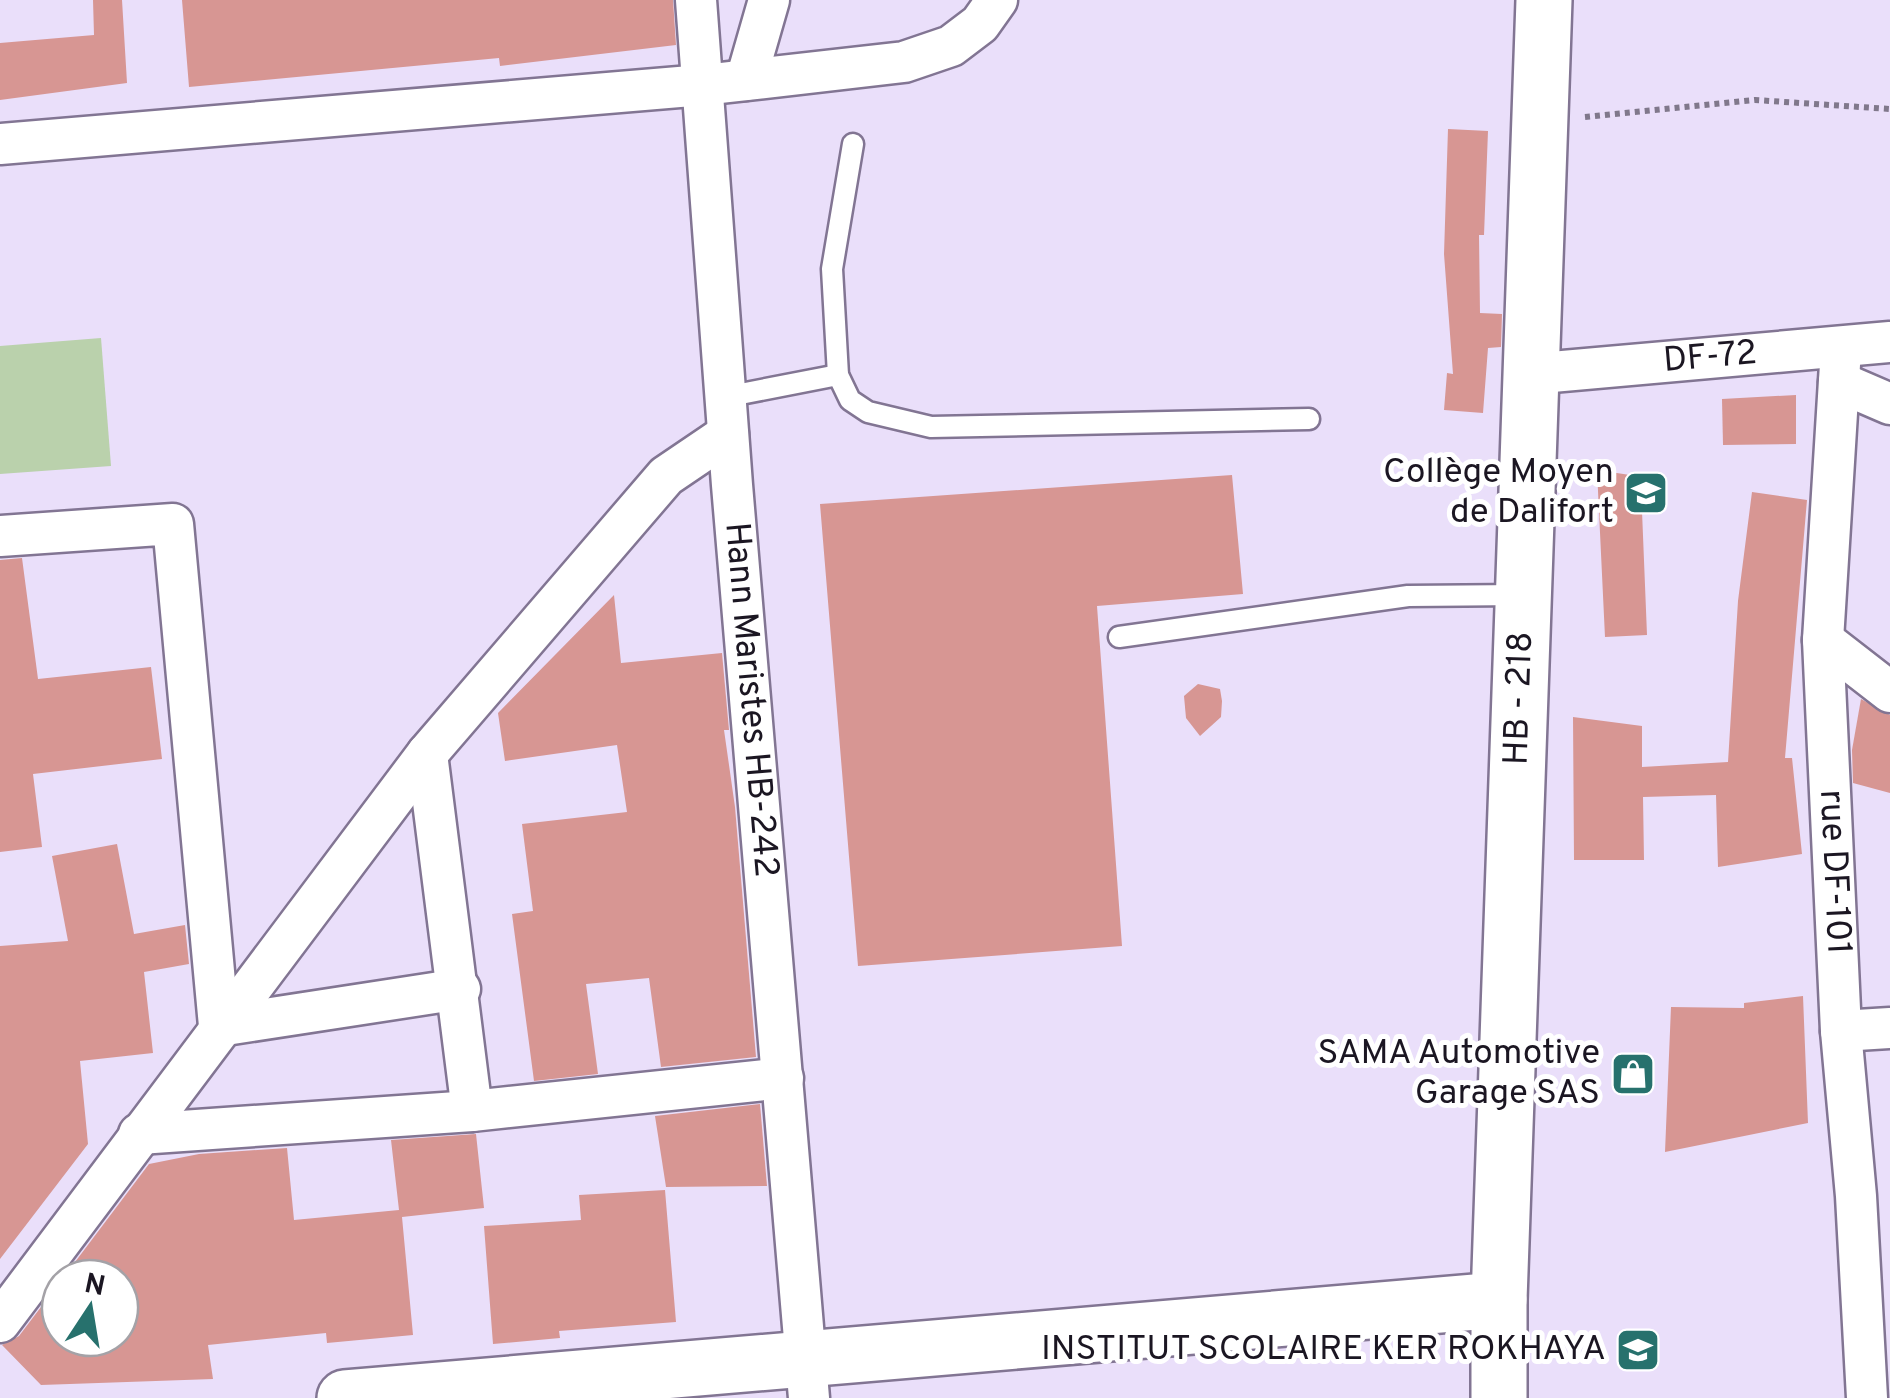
<svg xmlns="http://www.w3.org/2000/svg" width="1890" height="1398" font-family="Overpass,sans-serif">
  <style>
    .green { fill: #bad1ac }
    .building { fill: #d79693 }
    .lines { fill: none; stroke-linecap: round; stroke-linejoin: round }
    .lane-casing { stroke: #827593; stroke-width: 25 }
    .street-casing { stroke: #827593; stroke-width: 45 }
    .secondary-casing { stroke: #827593; stroke-width: 60 }
    .path { stroke: #80788b; stroke-width: 6; stroke-dasharray: 5 5; stroke-linecap: butt }
    .lane { stroke: #fff; stroke-width: 20 }
    .street { stroke: #fff; stroke-width: 40 }
    .secondary { stroke: #fff; stroke-width: 55 }
    .labels { text-anchor: middle; dominant-baseline: central; stroke-width: 10; stroke-linejoin: round; paint-order: stroke }
    .street-label { font-size: 35px; fill: #1b1622; stroke: #fff }
    .poi-label { font-size: 35px; fill: #1b1622; stroke: #fff; text-anchor: end }
  </style>
  <rect width="100%" height="100%" fill="#eadffa"/>
  <polygon class="green" points="101,338 111,466 0,474 0,346"/>
  <g class="building">
    <polygon points="93,0 122,0 127,83 0,100 0,43 94,35"/>
    <polygon points="182,0 673,0 676,45 500,66 499,58 189,87"/>
    <polygon points="1448,129 1488,131 1484,235 1479,235 1480,313 1502,314 1501,347 1488,348 1483,413 1444,410 1447,373 1453,374 1444,254"/>
    <polygon points="1796,395 1796,444 1723,445 1722,399"/>
    <polygon points="1597,470 1663,480 1658,514 1642,511 1647,635 1605,637"/>
    <polygon points="1232,475 1243,594 1097,606 1122,946 858,966 820,504"/>
    <polygon points="1752,492 1807,500 1785,758 1792,758 1802,854 1718,867 1716,795 1643,797 1644,860 1574,860 1573,717 1642,726 1642,767 1728,762 1738,601"/>
    <polygon points="22,558 38,679 151,667 162,759 33,774 42,847 0,852 0,560"/>
    <polygon points="614,595 621,663 722,653 729,730 724,730 735,807 756,1057 661,1067 649,978 586,984 598,1074 534,1081 512,914 533,911 522,824 627,812 617,745 505,761 498,713"/>
    <polygon points="1198,684 1220,689 1222,701 1221,717 1200,736 1186,718 1184,696"/>
    <polygon points="1861,699 1890,715 1890,793 1853,783 1852,750"/>
    <polygon points="117,844 134,934 185,925 189,964 144,972 153,1053 80,1061 88,1144 0,1259 0,946 68,941 52,856"/>
    <polygon points="1803,996 1808,1123 1665,1152 1671,1007 1744,1008 1744,1003"/>
    <polygon points="760,1104 767,1186 666,1187 655,1116"/>
    <polygon points="476,1134 484,1208 402,1217 413,1335 327,1343 326,1333 208,1345 213,1379 41,1385 2,1345 19,1336 60,1282 60,1338 120,1338 120,1278 63,1278 149,1164 199,1154 287,1148 294,1220 399,1210 391,1140"/>
    <polygon points="665,1190 676,1322 559,1331 560,1338 493,1344 484,1226 581,1220 579,1195"/>
  </g>
  <g class="lines">
    <defs>
      <g id="lane">
        <polyline points="853,144 832,269 838,375 850,400 868,412 931,427 1309,419"/>
        <polyline points="725,397 838,375"/>
        <polyline points="1119,637 1408,596 1521,595"/>
      </g>
      <g id="street">
        <path id="s1" d="M696 0 732 485 809 1398"/>
        <polyline points="746,80 769,0"/>
        <polyline points="0,144 703,85 904,62 951,46 980,24 997,0"/>
        <path id="s2" d="M1841 348 1823 640 1841 1031 1856 1196 1867 1398"/>
        <path id="s3" d="M1529 374 1890 342"/>
        <polyline points="1839,382 1890,404"/>
        <polyline points="0,536 173,524 219,1026 460,989"/>
        <polyline points="1823,640 1890,692"/>
        <polyline points="427,754 472,1111"/>
        <polyline points="1841,1031 1890,1028"/>
        <polyline points="139,1134 472,1111 783,1078"/>
        <polyline points="0,1322 427,754 666,476 728,434"/>
      </g>
      <g id="secondary">
        <polyline points="345,1398 1499,1300"/>
        <path id="s4" d="M1499 1398V1300L1544 0"/>
      </g>
    </defs>
    <use href="#lane" class="lane-casing"/>
    <use href="#street" class="street-casing"/>
    <use href="#secondary" class="secondary-casing"/>
    <polyline class="path" points="1585,117 1755,100 1890,109"/>
    <use href="#lane" class="lane"/>
    <use href="#street" class="street"/>
    <use href="#secondary" class="secondary"/>
  </g>
  <defs>
    <symbol id="school-square" viewBox="-11 -11 22 22"><rect x="-9" y="-9" width="18" height="18" rx="4" fill="#27716d" stroke="#fff"/><path d="M0-5L7-2L0 1L-7-2ZM-4 1L0 2.5L4 1V4Q0 6-4 4Z" fill="#fff"/></symbol>
    <symbol id="shop-square" viewBox="-11 -11 22 22"><rect x="-9" y="-9" width="18" height="18" rx="4" fill="#27716d" stroke="#fff"/><path d="M-5-2.5h2.3a2.7 3.5 0 0 1 5.4 0H5L5.5 6h-11ZM-1.5-2.5h3a1.5 2.3 0 0 0-3 0Z" fill="#fff"/></symbol>
  </defs>
  <g fill-rule="evenodd">
    <use href="#school-square" x="1621" y="468" width="50" height="50"/>
    <use href="#shop-square" x="1608" y="1049" width="50" height="50"/>
    <use href="#school-square" x="1613" y="1325" width="50" height="50"/>
  </g>
  <g class="labels">
    <g class="street-label">
      <text stroke="none"><textPath href="#s3" startOffset="182">DF-72</textPath></text>
      <text stroke="none"><textPath href="#s1" startOffset="702">Hann Maristes HB-242</textPath></text>
      <text stroke="none"><textPath href="#s4" startOffset="700">HB - 218</textPath></text>
      <text stroke="none"><textPath href="#s2" startOffset="525">rue DF-101</textPath></text>
    </g>
    <g class="poi-label">
      <text x="1614" y="473">Collège Moyen<tspan x="1614" dy="40">de Dalifort</tspan></text>
      <text x="1600" y="1054">SAMA Automotive<tspan x="1600" dy="40">Garage SAS</tspan></text>
      <text x="1606" y="1350">INSTITUT SCOLAIRE KER ROKHAYA</text>
    </g>
  </g>
  <g transform="translate(90 1308) rotate(12)"><circle r="48" fill="#ffffff" stroke="#a4a2a7" stroke-width="2.5"/>
  <path d="M0-8L18 38L0 25L-18 38Z" fill="#27716d"/>
  <text y="-15" font-size="28" font-weight="bold" text-anchor="middle" fill="#1b1622">N</text>
  </g>
</svg>
